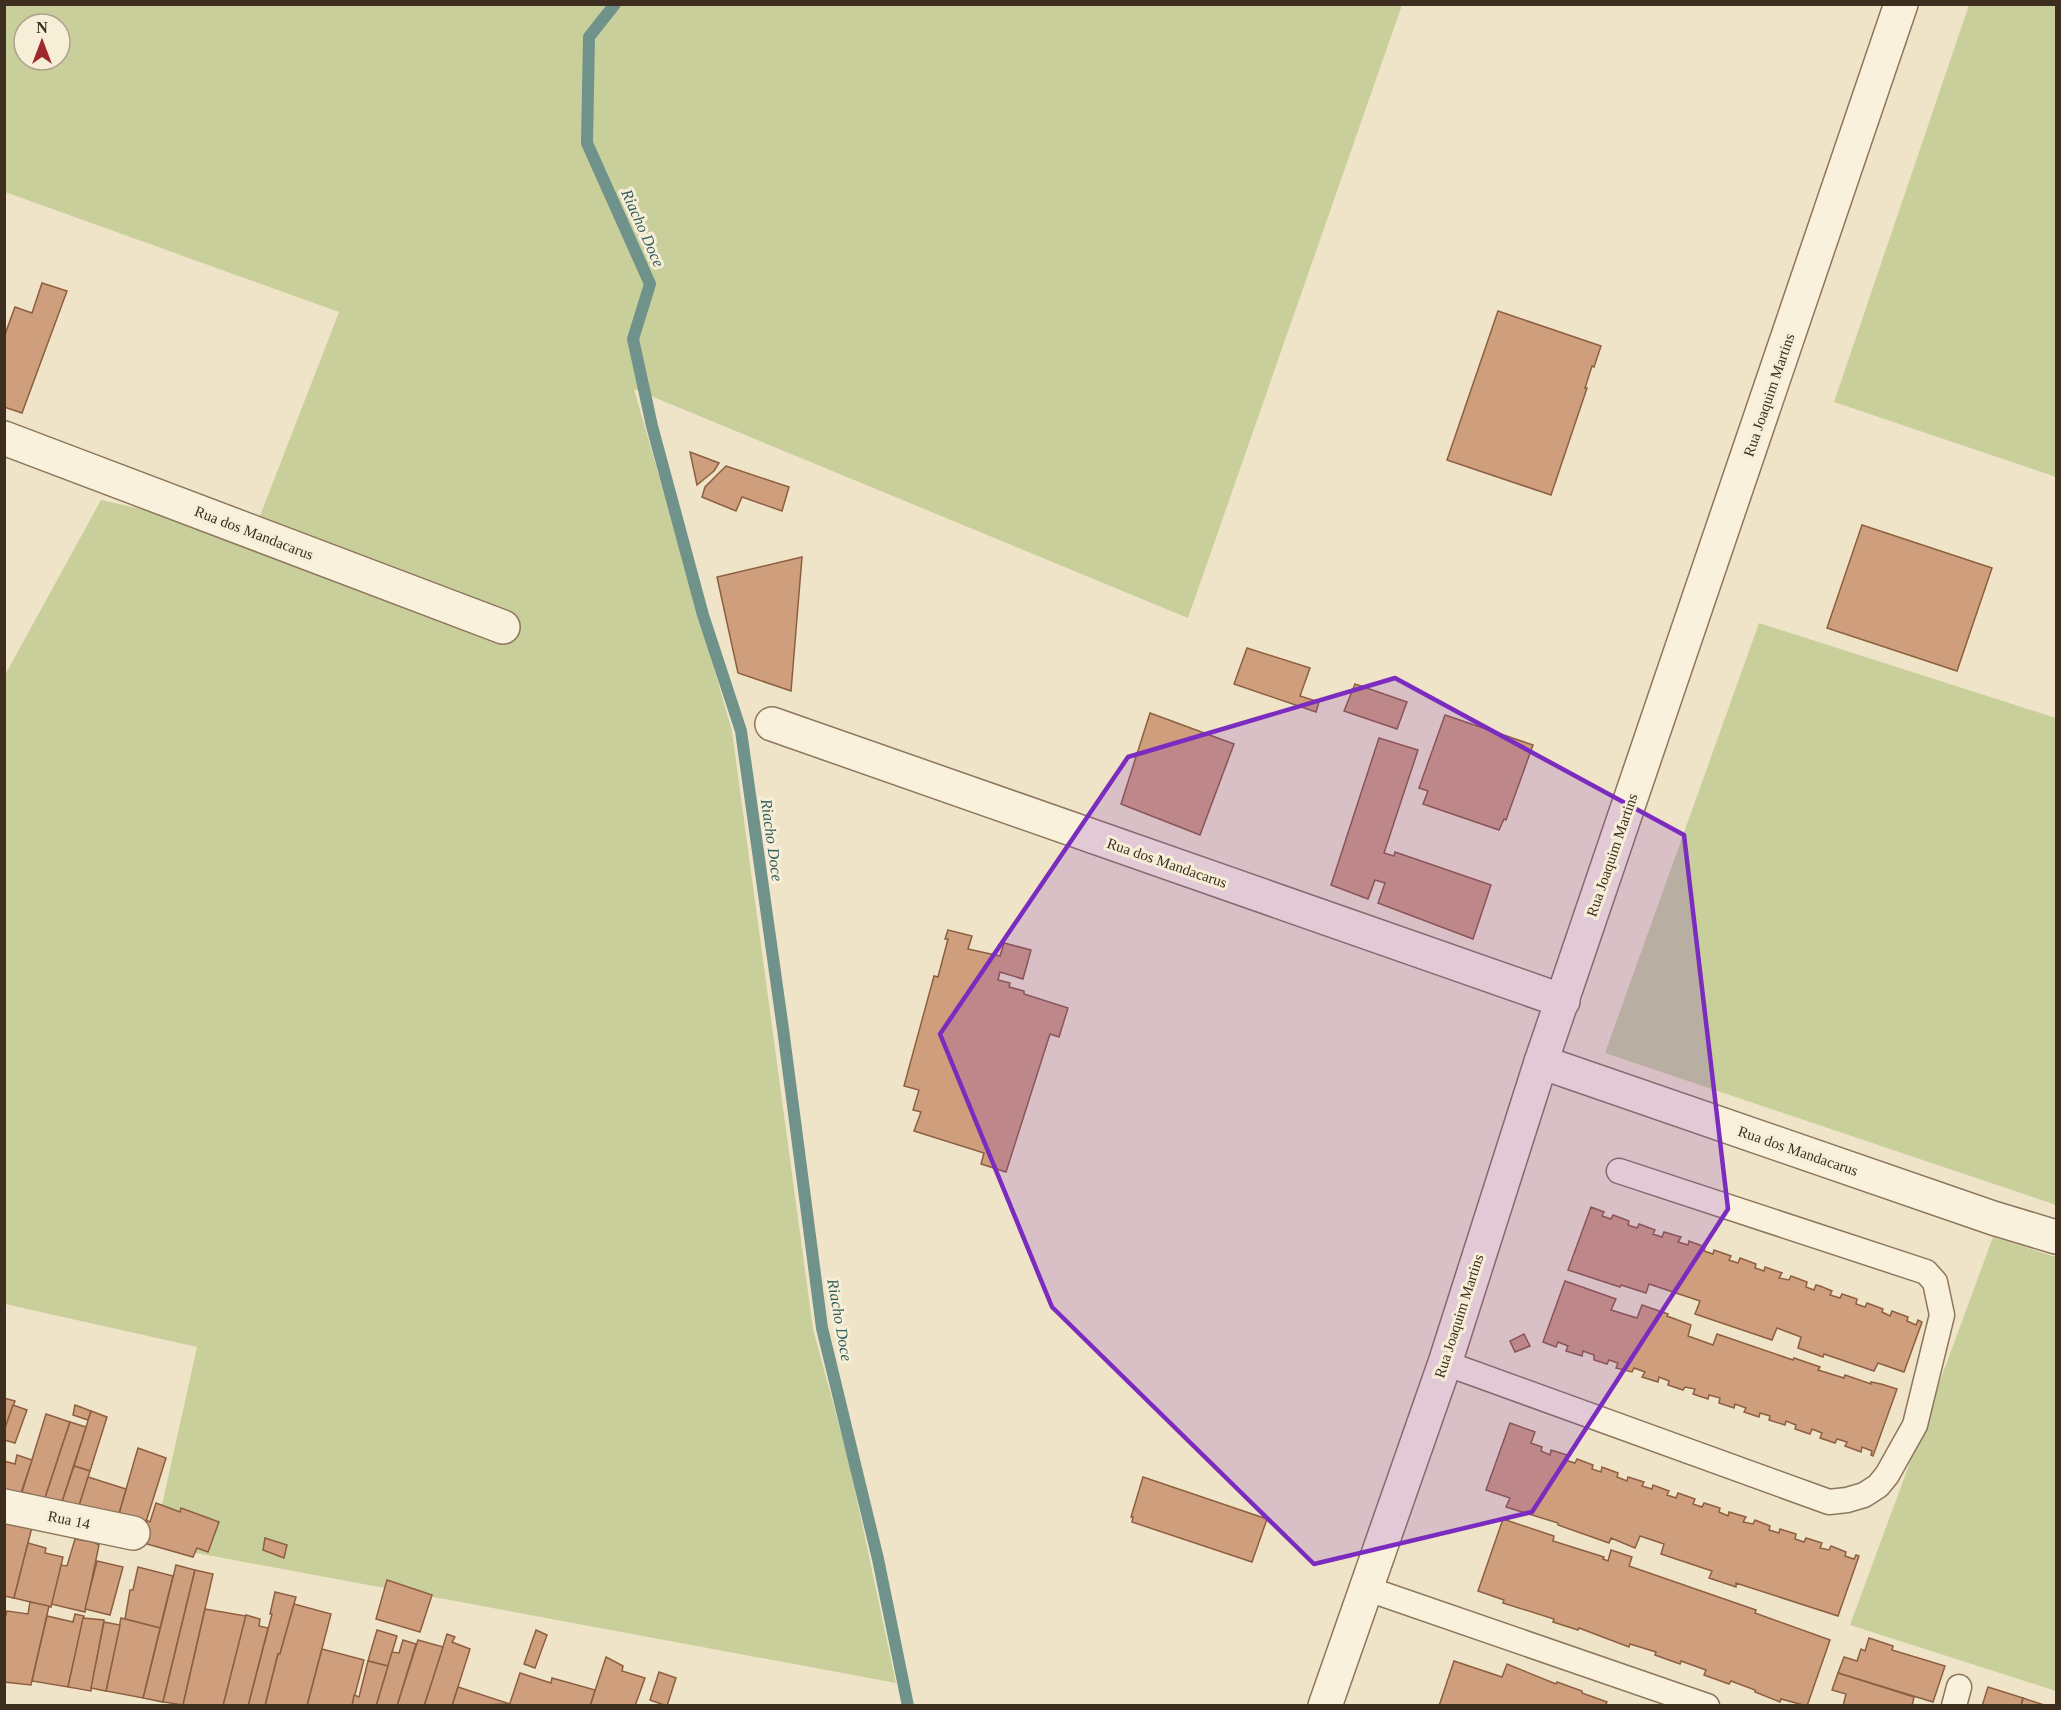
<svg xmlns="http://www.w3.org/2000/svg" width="2061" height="1710" font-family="'Times New Roman',serif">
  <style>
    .green { fill: #c9cf9b; fill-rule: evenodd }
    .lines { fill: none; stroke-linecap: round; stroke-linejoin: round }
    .stream { stroke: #6f938a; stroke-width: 12 }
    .building { fill: #cf9f7d; stroke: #8d5f41; stroke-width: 1.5 }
    .lane-casing { stroke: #8d765c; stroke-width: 27 }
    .street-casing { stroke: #8d765c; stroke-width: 36 }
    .lane { stroke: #faf1dc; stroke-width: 24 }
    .street { stroke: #faf1dc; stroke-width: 33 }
    .marked { fill: #7b2cbf; fill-opacity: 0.2; stroke: #7b2cbf; stroke-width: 4.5; stroke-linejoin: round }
    .labels { text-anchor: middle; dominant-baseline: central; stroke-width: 6; stroke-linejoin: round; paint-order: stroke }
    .street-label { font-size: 15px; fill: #3d2e20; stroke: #f7eed8 }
    .water-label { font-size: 16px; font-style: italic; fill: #2f5d5a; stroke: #f7eed8 }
  </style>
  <rect width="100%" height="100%" fill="#f0e4c8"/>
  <g class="green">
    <path d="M5 5H1402L1188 618 634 389 732 731 813 1329 848 1458 896 1683 153 1545 197 1347 5 1304V675L101 500 253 534 339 312 5 192ZM24 24H60V60H24Z"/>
    <polygon points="1969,5 2056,5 2056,477 1834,402"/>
    <polygon points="1759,623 2056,718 2056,1205 1605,1053"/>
    <polygon points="1993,1237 2056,1257 2056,1691 1850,1625"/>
  </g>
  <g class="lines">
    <polyline class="stream" points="615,4 589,37 587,143 650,284 633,339 652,426 703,615 741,731 783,1029 822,1328 878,1559 908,1706"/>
  </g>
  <g class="building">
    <polygon points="42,283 67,291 22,413 4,407 4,337 15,307 32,313"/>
    <polygon points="1498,311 1601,346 1594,367 1592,366 1585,388 1587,388 1551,495 1447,460"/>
    <polygon points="690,452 719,463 714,471 697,485"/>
    <polygon points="726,466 789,487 782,511 742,497 736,511 702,497 705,487"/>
    <polygon points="1862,525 1992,568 1957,671 1827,628"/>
    <polygon points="802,557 791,691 738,673 717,577"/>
    <polygon points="1247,648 1310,668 1300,696 1319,702 1316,712 1234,684"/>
    <polygon points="1355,684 1407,702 1397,729 1344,711"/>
    <polygon points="1150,713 1234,744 1200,835 1121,804"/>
    <polygon points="1445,715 1533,745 1506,820 1504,819 1499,830 1423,804 1428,791 1419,788"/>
    <polygon points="1379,738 1418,750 1384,853 1394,856 1395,852 1491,885 1473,939 1378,903 1385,883 1375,880 1368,899 1331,885"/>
    <polygon points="948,930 972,936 968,949 1000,956 1004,943 1031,950 1023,979 1000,972 998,980 1010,983 1009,987 1024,991 1024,994 1068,1008 1059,1037 1050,1034 1006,1172 981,1164 984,1153 914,1131 921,1112 913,1110 919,1090 904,1086 934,976 938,977 948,939 945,939"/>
    <polygon points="1591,1207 1604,1212 1602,1216 1611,1219 1613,1215 1629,1221 1628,1225 1637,1228 1639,1224 1655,1230 1653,1234 1662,1237 1664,1232 1681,1237 1678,1242 1688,1245 1689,1241 1705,1247 1704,1251 1713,1254 1714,1250 1731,1256 1729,1260 1738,1263 1740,1258 1756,1264 1755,1268 1764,1271 1765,1267 1782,1273 1779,1278 1789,1280 1791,1276 1807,1282 1806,1287 1814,1290 1816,1285 1820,1286 1832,1291 1830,1295 1840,1298 1842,1294 1857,1299 1856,1304 1865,1307 1867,1303 1883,1309 1882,1312 1890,1316 1892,1311 1908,1317 1907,1321 1916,1325 1918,1320 1922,1322 1904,1372 1878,1363 1874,1371 1824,1354 1823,1357 1798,1348 1801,1337 1777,1328 1772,1340 1695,1314 1700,1301 1649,1284 1646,1293 1621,1285 1620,1287 1568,1270"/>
    <polygon points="1565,1281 1616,1299 1611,1310 1637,1318 1642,1305 1668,1314 1667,1316 1691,1325 1688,1336 1713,1345 1717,1334 1793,1360 1794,1358 1820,1367 1818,1370 1844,1378 1845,1375 1871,1384 1871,1382 1881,1384 1897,1389 1873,1456 1871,1455 1872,1451 1862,1447 1861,1452 1845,1446 1847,1442 1837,1439 1835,1443 1820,1438 1822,1433 1812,1429 1810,1434 1795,1429 1796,1425 1786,1421 1785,1425 1769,1420 1770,1416 1760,1413 1759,1417 1744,1412 1746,1408 1735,1404 1734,1408 1719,1403 1720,1398 1709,1395 1708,1399 1693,1394 1695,1389 1685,1387 1683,1390 1668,1385 1669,1381 1659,1377 1658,1382 1642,1377 1645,1372 1634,1368 1632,1372 1616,1368 1618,1363 1609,1360 1607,1364 1594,1360 1594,1355 1583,1351 1582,1356 1566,1351 1568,1346 1558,1342 1556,1347 1543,1342"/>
    <polygon points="1524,1334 1530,1346 1515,1352 1510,1341"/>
    <polygon points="4,1398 15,1401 4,1431"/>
    <polygon points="13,1405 27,1410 15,1443 4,1440 4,1431"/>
    <polygon points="75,1405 91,1411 88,1420 73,1415"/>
    <polygon points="91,1411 107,1417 90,1471 74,1466"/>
    <polygon points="46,1414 70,1422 45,1498 22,1492"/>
    <polygon points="70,1422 86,1427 62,1502 45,1498"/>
    <polygon points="1510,1423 1535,1432 1531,1443 1542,1447 1541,1451 1550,1455 1551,1450 1567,1455 1565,1460 1575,1463 1577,1459 1593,1465 1592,1469 1601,1472 1602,1467 1618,1473 1617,1477 1627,1481 1628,1477 1644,1482 1642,1486 1652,1489 1653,1485 1669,1491 1667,1495 1676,1498 1678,1493 1695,1499 1693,1504 1702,1507 1704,1503 1720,1508 1719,1512 1728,1516 1729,1512 1746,1517 1743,1522 1753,1524 1755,1520 1770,1526 1769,1530 1779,1533 1780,1529 1796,1534 1795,1539 1804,1542 1806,1538 1822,1543 1820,1548 1829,1550 1831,1546 1846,1552 1845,1556 1854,1559 1856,1555 1859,1556 1838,1616 1736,1583 1736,1587 1709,1578 1712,1571 1661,1554 1664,1544 1640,1536 1635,1548 1611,1538 1609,1543 1558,1525 1558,1523 1506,1507 1510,1498 1486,1490"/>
    <polygon points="138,1448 166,1458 145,1525 118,1517"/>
    <polygon points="17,1455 32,1460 20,1496 4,1492 4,1461 15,1464"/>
    <polygon points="74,1466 90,1471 79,1506 62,1502"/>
    <polygon points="88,1477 126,1489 118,1517 79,1506"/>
    <polygon points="1143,1477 1267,1519 1252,1562 1132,1522 1133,1517 1131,1517"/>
    <polygon points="156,1503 180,1512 181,1508 219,1522 208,1552 197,1548 193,1557 140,1542 146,1520 150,1522"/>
    <polygon points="1503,1519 1554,1536 1553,1541 1604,1557 1603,1559 1608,1561 1611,1550 1632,1557 1629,1566 1756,1610 1755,1613 1830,1640 1807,1706 1781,1699 1780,1702 1755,1692 1755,1690 1731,1681 1729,1684 1704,1675 1706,1670 1681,1661 1680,1664 1655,1655 1656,1652 1630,1644 1629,1647 1579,1628 1578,1630 1553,1622 1554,1619 1503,1603 1504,1600 1478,1591"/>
    <polygon points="4,1521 32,1527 14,1598 4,1596"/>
    <polygon points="265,1538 287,1545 284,1558 263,1550"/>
    <polygon points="75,1539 93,1542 99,1545 85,1612 51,1604 61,1565 67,1566"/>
    <polygon points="28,1543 46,1548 45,1553 63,1557 51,1607 14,1598"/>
    <polygon points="97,1561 123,1567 110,1615 85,1609"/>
    <polygon points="176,1565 195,1570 163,1702 143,1698"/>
    <polygon points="138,1567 173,1576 160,1628 125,1619 130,1590 133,1590"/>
    <polygon points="195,1570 213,1574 183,1705 163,1702"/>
    <polygon points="387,1580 432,1595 420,1632 376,1619"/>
    <polygon points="275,1592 296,1597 280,1654 278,1654 265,1706 248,1706 272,1614 270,1614"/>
    <polygon points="30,1602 49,1606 31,1685 4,1682 4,1621 7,1611 28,1614"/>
    <polygon points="294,1604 331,1614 307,1706 265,1706 278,1654 280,1654"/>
    <polygon points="205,1609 246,1616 223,1706 183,1705"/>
    <polygon points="75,1614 84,1616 68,1687 32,1681 47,1616 73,1622"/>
    <polygon points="246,1615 260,1619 259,1626 268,1628 248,1706 223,1706"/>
    <polygon points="83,1618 104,1620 91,1691 68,1687"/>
    <polygon points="121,1618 160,1628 143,1698 106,1691"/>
    <polygon points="104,1622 120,1625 106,1691 91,1688"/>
    <polygon points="377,1630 397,1636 388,1666 368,1661"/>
    <polygon points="536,1630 547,1635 535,1668 524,1664"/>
    <polygon points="447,1634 455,1637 452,1642 470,1649 452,1706 424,1706"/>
    <polygon points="1869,1638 1893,1646 1892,1650 1945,1666 1933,1702 1838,1673 1844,1657 1857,1661 1861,1649 1865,1651"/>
    <polygon points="403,1640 416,1644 397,1706 376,1706 392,1652 399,1653"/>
    <polygon points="418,1640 443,1647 424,1706 397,1706"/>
    <polygon points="322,1649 364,1660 352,1706 307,1706"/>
    <polygon points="606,1657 623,1666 622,1671 645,1678 635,1706 590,1706"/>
    <polygon points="368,1661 388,1666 376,1706 352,1706 354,1695 359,1697"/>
    <polygon points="1454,1661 1502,1677 1507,1664 1556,1684 1557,1682 1582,1691 1582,1693 1607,1702 1606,1704 1609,1706 1439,1706"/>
    <polygon points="659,1672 676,1678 667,1706 650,1700"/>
    <polygon points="520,1673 551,1683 552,1678 595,1690 590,1706 509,1706"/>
    <polygon points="1838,1673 1914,1697 1912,1706 1843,1706 1846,1694 1832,1690"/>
    <polygon points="458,1687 510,1704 452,1706"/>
    <polygon points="1988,1687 2023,1698 2021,1706 1982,1706"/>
    <polygon points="2023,1698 2047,1706 2021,1706"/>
  </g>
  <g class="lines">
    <defs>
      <g id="lane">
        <polyline points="1445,1363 1829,1502 1847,1500 1864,1495 1878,1486 1887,1475 1915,1425 1942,1315 1935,1282 1926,1272 1619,1171"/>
        <polyline points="1365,1588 1707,1706"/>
        <polyline points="1954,1706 1959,1687"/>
      </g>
      <g id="street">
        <polyline points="4,438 503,627"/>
        <polyline points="772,724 1563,1001"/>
        <polyline points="1541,1062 1993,1218 2056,1237"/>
        <polyline points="4,1506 133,1533"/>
        <polyline points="1325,1706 1445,1363 1541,1062 1901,4"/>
      </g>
    </defs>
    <use href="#lane" class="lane-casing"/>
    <use href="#street" class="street-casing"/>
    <use href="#lane" class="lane"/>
    <use href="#street" class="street"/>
  </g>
  <path class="marked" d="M1395 678 1684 835 1728 1209 1532 1512 1314 1564 1052 1307 940 1034 1128 757Z"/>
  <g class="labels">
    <g class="street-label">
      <text transform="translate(1769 395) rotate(-71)">Rua Joaquim Martins</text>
      <text transform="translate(254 533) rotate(21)">Rua dos Mandacarus</text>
      <text transform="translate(1612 855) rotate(-71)">Rua Joaquim Martins</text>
      <text transform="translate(1167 863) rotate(19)">Rua dos Mandacarus</text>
      <text transform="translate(1798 1151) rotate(19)">Rua dos Mandacarus</text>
      <text transform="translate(1459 1316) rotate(-72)">Rua Joaquim Martins</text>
      <text transform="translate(69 1520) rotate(12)">Rua 14</text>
    </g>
    <g class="water-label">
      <text transform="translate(643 228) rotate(66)">Riacho Doce</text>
      <text transform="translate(772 840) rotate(82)">Riacho Doce</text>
      <text transform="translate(840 1320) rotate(80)">Riacho Doce</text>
    </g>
  </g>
  <rect width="2061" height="1710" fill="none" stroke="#3d2e20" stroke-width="12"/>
  <g transform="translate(42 42)"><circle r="28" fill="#f7eed8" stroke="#ada18e" stroke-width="1.5"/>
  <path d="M0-4.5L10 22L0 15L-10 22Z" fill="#9e2a2b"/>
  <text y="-9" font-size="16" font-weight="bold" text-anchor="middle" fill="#3d2e20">N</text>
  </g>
</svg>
